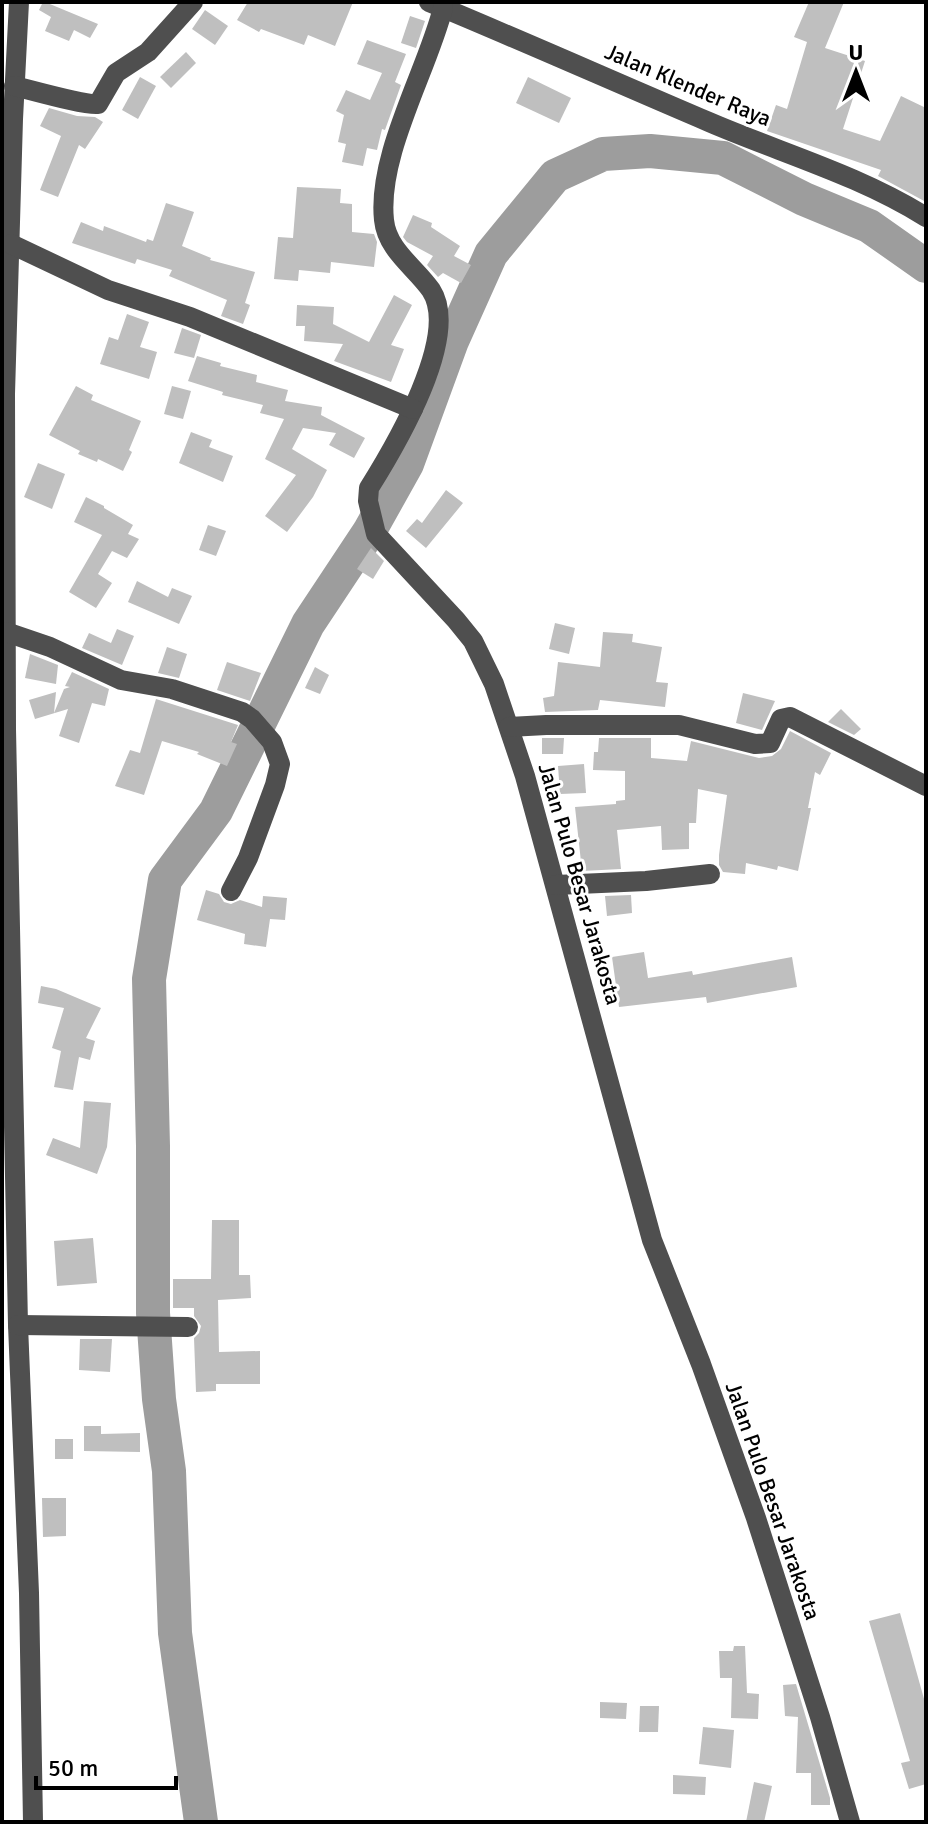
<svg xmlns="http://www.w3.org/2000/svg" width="928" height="1824" font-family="Signika,sans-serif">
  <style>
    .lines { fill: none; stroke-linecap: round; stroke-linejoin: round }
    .river { stroke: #9d9d9d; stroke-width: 34 }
    .building { fill: #bfbfbf }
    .minor { stroke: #4f4f4f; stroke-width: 20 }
    .labels { text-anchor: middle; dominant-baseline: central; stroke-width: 6; stroke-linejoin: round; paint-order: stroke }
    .street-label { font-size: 22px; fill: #000; stroke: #fff }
  </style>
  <rect width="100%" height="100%" fill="#fff"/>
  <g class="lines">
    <polyline class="river" points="201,1822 175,1633 169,1471 159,1399 153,1313 153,1146 149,979 165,880 216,811 308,624 369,532 407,464 452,341 491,254 555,176 603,154 650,151 723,158 804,199 869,226 926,266"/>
  </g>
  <g class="building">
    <polygon points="43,2 45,2 98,24 90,38 74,30 69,41 45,31 51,17 39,10"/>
    <polygon points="248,2 353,2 335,46 308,35 304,45 261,29 259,32 237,20"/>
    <polygon points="809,2 844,2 825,48 865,61 843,129 880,141 901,96 926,108 926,202 878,176 881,170 767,131 776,105 787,109 807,42 794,37"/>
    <polygon points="205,10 228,26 215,45 192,29"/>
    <polygon points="410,16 425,21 416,48 401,43"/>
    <polygon points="367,40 406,54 395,82 401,85 385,130 382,129 377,150 367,148 363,166 342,162 346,144 338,142 344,115 336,111 346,90 370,100 382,73 357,64"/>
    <polygon points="186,52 196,63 171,88 160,77"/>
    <polygon points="140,77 156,86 138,119 122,110"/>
    <polygon points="528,77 571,98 559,123 516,103"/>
    <polygon points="49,108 77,116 95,117 103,122 85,149 79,145 58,197 40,190 61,136 40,126"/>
    <polygon points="297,187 341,189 340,203 352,204 352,232 374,234 377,242 374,267 331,262 330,273 299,270 298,281 274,279 278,237 293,238"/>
    <polygon points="166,203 194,212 182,246 211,258 210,260 255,272 245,303 250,305 243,324 221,316 227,300 169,276 172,270 137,259 135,264 72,243 81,222 103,231 104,226 146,242 147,239 153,241"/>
    <polygon points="413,215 432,223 431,227 460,246 454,256 471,265 461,283 443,273 438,277 427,265 433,256 407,242 403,237"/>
    <polygon points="394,295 412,305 391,345 404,349 391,382 334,361 343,344 304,341 305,326 296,326 297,305 334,307 333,324 369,342"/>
    <polygon points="127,314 149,322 140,347 157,352 149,379 100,364 109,337 118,340"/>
    <polygon points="182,328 201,335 194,358 174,353"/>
    <polygon points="197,356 221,363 220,366 257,375 256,382 288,390 285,401 322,407 321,415 365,438 354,458 329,445 336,433 303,428 292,449 327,470 313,497 287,532 265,516 296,475 265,459 284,419 260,413 263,405 222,395 223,392 188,381"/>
    <polygon points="76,386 93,395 91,400 141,421 129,450 132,452 123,471 98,459 97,462 78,454 80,451 49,435"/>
    <polygon points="172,386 191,391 183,419 164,414"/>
    <polygon points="191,432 212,440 209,447 233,456 223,482 179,463"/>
    <polygon points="38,463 65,474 52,509 24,497"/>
    <polygon points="446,490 463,503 426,548 406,531 417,519 422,523"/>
    <polygon points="86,497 104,506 104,508 133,525 128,534 139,539 127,558 112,551 98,574 112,583 96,608 69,592 102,535 74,522"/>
    <polygon points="208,525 226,531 216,556 199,550"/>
    <polygon points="371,548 384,561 373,579 357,569"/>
    <polygon points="137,581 168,597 172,588 192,596 179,624 128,602"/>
    <polygon points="555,623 575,628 569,654 549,649"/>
    <polygon points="117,629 134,636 122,665 82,648 89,633 111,643"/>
    <polygon points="603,632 633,634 632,642 662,647 656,682 668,683 665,707 600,700 598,710 545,712 543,698 554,696 558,662 600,667"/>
    <polygon points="167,647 187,654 179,678 158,673"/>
    <polygon points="30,654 58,665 56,684 25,678"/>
    <polygon points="227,662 261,673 250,701 217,690"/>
    <polygon points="315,667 329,675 320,694 305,688"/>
    <polygon points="72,672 109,689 105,706 92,703 79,743 59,736 68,709 35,719 29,700 56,692 54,713 64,689 70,687 65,686"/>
    <polygon points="743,693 775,701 762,730 736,723"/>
    <polygon points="156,699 238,725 231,742 237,744 227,766 197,754 199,752 162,741 144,795 115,786 130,750 140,753"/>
    <polygon points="841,709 861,729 854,735 828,722"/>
    <polygon points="790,731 831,753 820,775 815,772 808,808 811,808 798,871 778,866 777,870 746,863 745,874 723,872 719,865 719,855 727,795 698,789 696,823 689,823 689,849 662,850 661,826 617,830 621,869 582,871 575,807 616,804 616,801 625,800 625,771 593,770 594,752 598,752 599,738 651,738 651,758 687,761 691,741 759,758 772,756 781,749"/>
    <polygon points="542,738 564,738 563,754 542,754"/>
    <polygon points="584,764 586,793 560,794 558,766"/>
    <polygon points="206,890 219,894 224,902 231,904 240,900 262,907 263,896 287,898 285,920 270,919 266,947 244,944 245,934 197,920"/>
    <polygon points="631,895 632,913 607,916 605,896"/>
    <polygon points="644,952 648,978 692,971 693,975 792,957 797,987 707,1003 706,997 619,1007 612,957"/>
    <polygon points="41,986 56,989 101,1008 86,1038 95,1041 90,1060 79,1057 73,1090 54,1087 61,1051 52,1048 64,1008 38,1003"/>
    <polygon points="84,1101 111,1103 107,1147 97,1174 46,1155 53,1138 80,1148"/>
    <polygon points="212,1220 239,1220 239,1275 250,1275 251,1298 218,1300 219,1352 260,1351 260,1384 216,1384 216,1391 196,1392 194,1338 199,1333 201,1326 194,1316 194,1308 173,1308 173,1279 211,1279"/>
    <polygon points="93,1238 97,1283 57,1286 54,1241"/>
    <polygon points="80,1339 112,1339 110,1372 79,1370"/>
    <polygon points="84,1426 101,1426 101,1434 140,1433 140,1452 84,1451"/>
    <rect x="55" y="1439" width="18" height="20"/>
    <polygon points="42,1498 66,1498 66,1536 43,1537"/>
    <polygon points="900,1613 926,1706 926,1784 909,1789 901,1763 910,1761 869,1621"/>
    <polygon points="734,1646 745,1646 747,1693 759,1694 758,1719 731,1718 732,1678 720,1678 719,1651 733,1651"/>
    <polygon points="796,1684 830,1798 830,1805 811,1805 811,1773 796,1773 798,1717 785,1716 783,1685"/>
    <polygon points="600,1702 627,1703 626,1719 600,1718"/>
    <polygon points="640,1706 659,1706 658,1732 639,1732"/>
    <polygon points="703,1727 734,1730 731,1768 699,1764"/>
    <polygon points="673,1775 706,1777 705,1795 673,1794"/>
    <polygon points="754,1782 772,1786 764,1822 746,1822"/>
  </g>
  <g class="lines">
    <g class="minor">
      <polyline points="19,2 13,119 5,394 6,729 18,1325 29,1593 33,1822"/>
      <path d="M429 2C523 41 615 82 709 122 781 153 859 175 926 217"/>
      <path d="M443 8C427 71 377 155 384 220 387 250 415 267 431 290 461 336 394 448 369 488L368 501 376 534 456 620 473 641 494 684 525 776 652 1240 701 1364 756 1518 820 1717 850 1822"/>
      <path d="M14 86C31 90 87 106 98 104L116 73 148 52 193 2"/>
      <polyline points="11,244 108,290 190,317 413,409"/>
      <polyline points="6,632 50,647 121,680 172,689 242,712 252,719 272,742 280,764 275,785 248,858 231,891"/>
      <polyline points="509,727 546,725 679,725 755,744 770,743 781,719 790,717 926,786"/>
      <polyline points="556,885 646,881 710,874"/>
      <polyline points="18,1325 188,1327"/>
    </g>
  </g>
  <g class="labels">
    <g class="street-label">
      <text transform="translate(688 85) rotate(23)">Jalan Klender Raya</text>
      <text transform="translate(580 884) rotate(74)">Jalan Pulo Besar Jarakosta</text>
      <text transform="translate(773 1501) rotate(71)">Jalan Pulo Besar Jarakosta</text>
    </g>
  </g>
  <rect width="928" height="1824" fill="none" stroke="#000000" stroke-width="8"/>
  <g transform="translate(856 72)" stroke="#ffffff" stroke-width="6" paint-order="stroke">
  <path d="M0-6L14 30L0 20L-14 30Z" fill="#000000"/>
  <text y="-12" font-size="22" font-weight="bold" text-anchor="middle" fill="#000000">U</text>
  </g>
  <path d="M36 1776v12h140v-12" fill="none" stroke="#000000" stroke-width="4"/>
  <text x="48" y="1776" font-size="24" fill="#000000" stroke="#ffffff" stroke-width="6" paint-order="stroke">50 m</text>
</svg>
